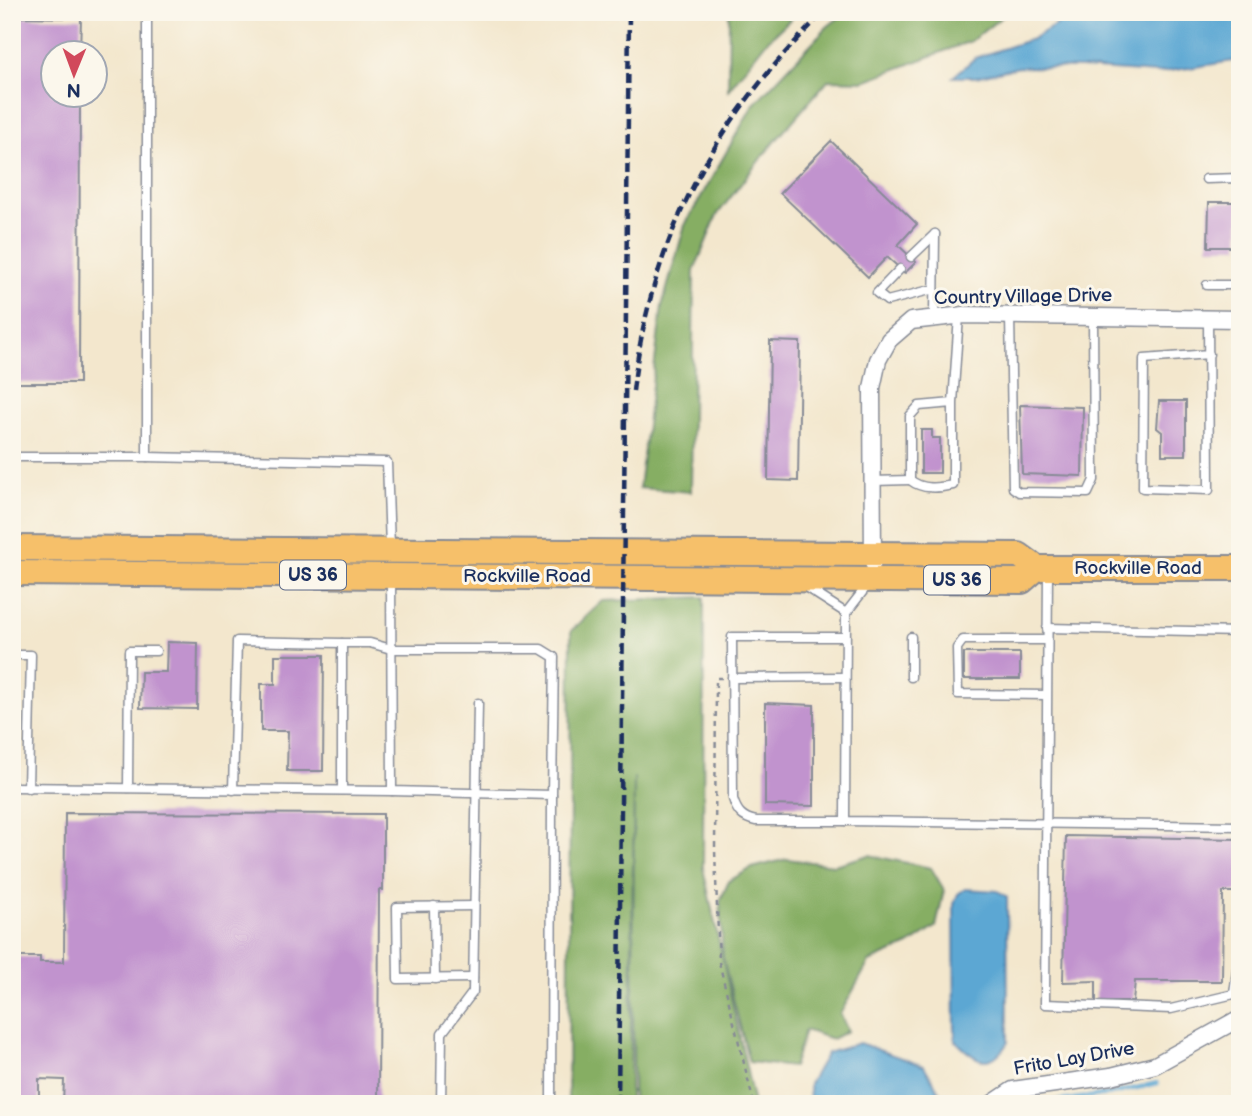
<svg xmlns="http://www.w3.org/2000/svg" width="1252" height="1116" font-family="'Balsamiq Sans',sans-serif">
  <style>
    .forest { fill: #86ae64; stroke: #506e61; stroke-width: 2 }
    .water { fill: #5ba7d3; stroke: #3b6b98; stroke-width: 2 }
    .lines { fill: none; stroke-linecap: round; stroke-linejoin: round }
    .stream { stroke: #5ba7d3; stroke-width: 4.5 }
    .building { fill: #c193ce }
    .service-casing { stroke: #878b96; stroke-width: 11 }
    .minor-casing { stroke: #878b96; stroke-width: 19 }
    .primary-casing { stroke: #878b96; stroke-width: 28 }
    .path { stroke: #878b96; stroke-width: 2.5; stroke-dasharray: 5 5; stroke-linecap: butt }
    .service { stroke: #fff; stroke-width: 8 }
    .minor { stroke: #fff; stroke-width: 16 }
    .primary { stroke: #f6c06b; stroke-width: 24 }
    .rail { stroke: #1b2f5e; stroke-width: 4.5; stroke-dasharray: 10 5; stroke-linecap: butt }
    .labels { text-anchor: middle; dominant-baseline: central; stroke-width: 6; stroke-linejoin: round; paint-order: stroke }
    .shield { fill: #fbf7ec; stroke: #5e6b89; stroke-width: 2 }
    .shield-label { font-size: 18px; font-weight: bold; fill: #1b2f5e }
    .street-label { font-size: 19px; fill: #1b2f5e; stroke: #fbf7ec }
  </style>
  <rect width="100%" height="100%" fill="#fbf7ec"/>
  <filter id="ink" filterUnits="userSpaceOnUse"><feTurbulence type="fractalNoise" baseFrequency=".0143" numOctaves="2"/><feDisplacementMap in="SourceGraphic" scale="14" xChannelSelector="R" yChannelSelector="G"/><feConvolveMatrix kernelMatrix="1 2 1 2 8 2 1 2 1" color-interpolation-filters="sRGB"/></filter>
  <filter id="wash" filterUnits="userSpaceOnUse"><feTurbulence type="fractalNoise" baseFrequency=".00686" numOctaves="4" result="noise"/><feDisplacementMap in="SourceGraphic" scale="28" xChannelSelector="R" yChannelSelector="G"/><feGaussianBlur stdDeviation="1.57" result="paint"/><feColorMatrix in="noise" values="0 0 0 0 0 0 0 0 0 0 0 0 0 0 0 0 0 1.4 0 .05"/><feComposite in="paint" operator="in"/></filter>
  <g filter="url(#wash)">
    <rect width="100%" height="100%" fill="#f3e7cd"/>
    <g class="forest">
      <polygon points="729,12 798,12 766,42 728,90"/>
      <polygon points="846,12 1008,12 971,41 864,81 828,80 765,153 717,215 694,271 691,492 639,488 662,306 685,225 753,105 827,27"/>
      <polygon points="704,597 703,868 754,1104 633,1104 634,777 630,1104 568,1104 571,631 603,601"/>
      <polygon points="869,855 931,868 944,890 936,927 909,945 869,962 840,1014 848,1031 832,1039 805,1030 793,1067 749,1062 723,958 720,901 729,881 752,868 787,859 834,865"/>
    </g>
    <g class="water">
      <polygon points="1077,12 1240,12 1240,60 1157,73 1081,68 1019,67 976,77 953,77 975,58 1032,39"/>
      <path d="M965 889 998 891 1007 897 1008 1042C990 1072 974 1060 955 1040L954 904 958 894Z"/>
      <polygon points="859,1043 924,1066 944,1099 940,1104 810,1104 809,1084 827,1053"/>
    </g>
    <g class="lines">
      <polyline class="stream" points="1039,1104 1116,1093 1157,1083"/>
    </g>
    <g id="blocks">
      <g class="building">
        <polygon points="12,17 81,18 80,52 52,52 52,94 80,94 79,383 12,383"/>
        <polygon points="831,141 917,224 898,245 916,262 905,273 887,257 868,277 780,193"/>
        <polygon points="1209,202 1240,202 1239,247 1208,247"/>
        <polygon points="770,341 800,342 798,481 768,480"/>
        <polygon points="1159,401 1186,401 1186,455 1162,455 1162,432 1157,428"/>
        <polygon points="1020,405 1083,407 1082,476 1022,474"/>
        <polygon points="921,430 932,430 932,438 940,438 940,473 921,473"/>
        <polygon points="167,642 198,643 197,709 140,708 141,672 166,672"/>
        <rect x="964" y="653" width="56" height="26"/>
        <polygon points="275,655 324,655 323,771 287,771 288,731 261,731 261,684 275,684"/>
        <polygon points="765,703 814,705 814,806 765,805"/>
        <polygon points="65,813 383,814 383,890 379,890 378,1104 63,1104 64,1080 39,1079 39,1104 12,1104 12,957 40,957 40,962 64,962"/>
        <polygon points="1066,836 1240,839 1240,892 1223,892 1222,981 1135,981 1133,1002 1096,1002 1096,981 1063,982"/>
      </g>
    </g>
  </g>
  <g filter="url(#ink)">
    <use href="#blocks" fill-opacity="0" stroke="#878b96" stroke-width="2"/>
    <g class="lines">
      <defs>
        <g id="service">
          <polyline points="1206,179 1240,178"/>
          <polyline points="911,257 935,234"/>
          <polyline points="900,269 877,293 887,301 934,289"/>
          <polyline points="1207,285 1240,285"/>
          <polyline points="1010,316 1013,488 1019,492 1088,493 1094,480 1093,317"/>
          <polyline points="934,318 935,234"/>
          <polyline points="1208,318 1209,490 1143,488 1144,359 1209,354"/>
          <path d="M953 403 919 406 910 416V480C923 490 938 488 953 485V403L959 316"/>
          <polyline points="12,457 147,457 147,12"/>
          <polyline points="147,457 387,462 390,547"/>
          <polyline points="873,481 910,480"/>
          <polyline points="1048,572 1045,1004 1171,1009 1234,994 1240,996"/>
          <polyline points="391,578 392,791 552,795 551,1104"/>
          <polyline points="867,586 846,613 845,821 1240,826"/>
          <polyline points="807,588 846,613"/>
          <polyline points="1047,628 1240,632"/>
          <polyline points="12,655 31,655 28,788"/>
          <polyline points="911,677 911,637"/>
          <polyline points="732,678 844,677"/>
          <polyline points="1046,695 958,694 957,648 963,640 1047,640"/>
          <polyline points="12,787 392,791"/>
          <polyline points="128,788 129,651 156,651"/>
          <polyline points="233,790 237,641 342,643"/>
          <polyline points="342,790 342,643 370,643 391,649 541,649 554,657 552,795"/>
          <path d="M845 821H756C742 818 737 812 733 799L732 637H845"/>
          <polyline points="434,906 435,979"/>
          <polyline points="473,978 398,979 397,907 474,906"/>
          <polyline points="1234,994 1240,948"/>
          <polyline points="441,1104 442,1033 473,992 478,703"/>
        </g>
        <g id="minor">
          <polyline points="873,563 872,388 878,360 889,340 911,321 964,315 1240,319"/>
          <polyline points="992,1104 1013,1090 1111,1076 1155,1065 1240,1018"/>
        </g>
        <g id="primary">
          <polyline points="12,548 1019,555 1037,568 1240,568"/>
          <polyline points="12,573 1022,581 1037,568"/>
        </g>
      </defs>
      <use href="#service" class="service-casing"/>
      <use href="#minor" class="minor-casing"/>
      <use href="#primary" class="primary-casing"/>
      <polyline class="path" points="722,678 716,678 715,850 719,962 754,1104"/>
      <use href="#service" class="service"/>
      <use href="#minor" class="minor"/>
      <use href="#primary" class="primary"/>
      <g class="rail">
        <path d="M633 391C651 237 715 119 824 12"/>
        <polyline points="618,1104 629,12"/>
      </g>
    </g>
  </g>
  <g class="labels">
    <g class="shield">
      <rect x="280" y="560.5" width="66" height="29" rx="5"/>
      <rect x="924" y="565.5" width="66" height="29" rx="5"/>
    </g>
    <g class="shield-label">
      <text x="313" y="575">US 36</text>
      <text x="957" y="580">US 36</text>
    </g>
    <g class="street-label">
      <text transform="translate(1023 297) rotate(-1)">Country Village Drive</text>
      <text x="1138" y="568">Rockville Road</text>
      <text x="527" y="576">Rockville Road</text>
      <text transform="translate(1074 1059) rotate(-10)">Frito Lay Drive</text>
    </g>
  </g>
  <rect width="1252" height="1116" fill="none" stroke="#fbf7ec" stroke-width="42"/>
  <g transform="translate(74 74) rotate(181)"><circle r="33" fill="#fbf7ec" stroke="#a1a7b3" stroke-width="2"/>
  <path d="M0-5L12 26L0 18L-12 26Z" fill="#d1495b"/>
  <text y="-10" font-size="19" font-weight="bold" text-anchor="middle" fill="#1b2f5e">N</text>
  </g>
</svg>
